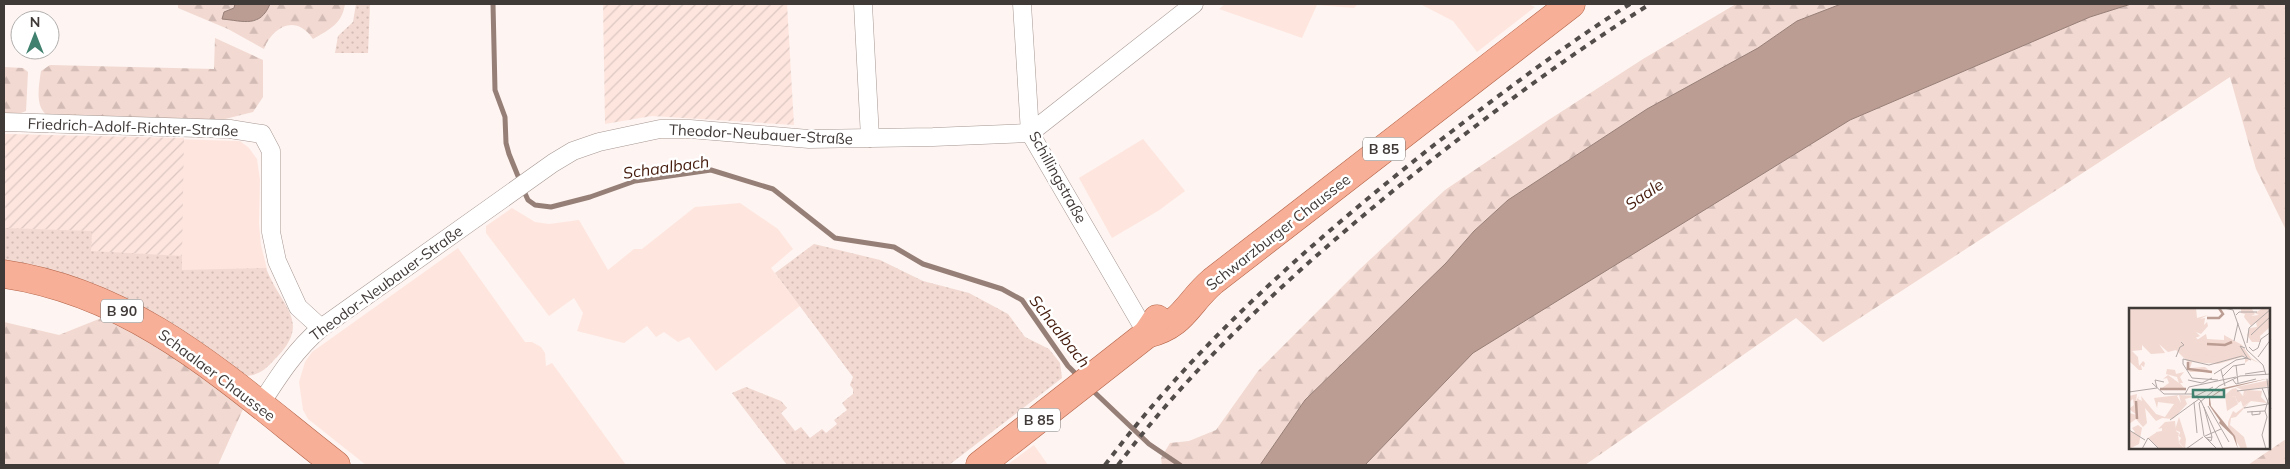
<svg xmlns="http://www.w3.org/2000/svg" width="2290" height="469" font-family="Mulish,sans-serif">
  <style>
    .built { fill: #fee6df }
    .industrial { fill: url(#industrial-furrows) }
    .grass { fill: url(#grass-dots) }
    .forest { fill: url(#forest-firs) }
    .water { fill: #bc9d93; stroke: #967f77 }
    .lines { fill: none; stroke-linecap: round; stroke-linejoin: round }
    .stream { stroke: #967f77; stroke-width: 5 }
    .minor-casing { stroke: #a59792; stroke-width: 19 }
    .primary-casing { stroke: #b36348; stroke-width: 29 }
    .minor { stroke: #fff; stroke-width: 18 }
    .primary { stroke: #f7af97; stroke-width: 28 }
    .rail { stroke: #524c4a; stroke-width: 4; stroke-dasharray: 6 6; stroke-linecap: butt }
    .labels { text-anchor: middle; dominant-baseline: central; stroke-width: 5; stroke-linejoin: round; paint-order: stroke }
    .shield { fill: #fff; stroke: #797473; stroke-width: 1 }
    .shield-label { font-size: 14px; font-weight: bold; fill: #3f3937 }
    .street-label { font-size: 15px; fill: #3f3937; stroke: #fff }
    .water-label { font-size: 16px; font-style: italic; fill: #451b0c; stroke: #fff }
    .inset-river { fill: none; stroke: #bc9d93; stroke-width: 2.5 }
    .inset-road { fill: none; stroke: #b2a9a7; stroke-width: 1 }
    .view { fill: #40806e; fill-opacity: 0.15; stroke: #40806e; stroke-width: 2.5 }
    .inset-edge { fill: none; stroke: #3f3937; stroke-width: 2.5 }
  </style>
  <defs>
    <pattern id="industrial-furrows" width="10" height="10" patternUnits="userSpaceOnUse" patternTransform="scale(1.25)"><rect width="10" height="10" fill="#fee6df"/><path d="M-1 1l2-2M0 10L10 0M9 11l2-2" fill="none" stroke="#dbc6c0"/></pattern>
    <pattern id="grass-dots" width="8" height="8" patternUnits="userSpaceOnUse" patternTransform="scale(1.25)"><rect width="8" height="8" fill="#f2d9d1"/><path d="M2 2h.1M6 6h.1" fill="none" stroke="#d1bbb4" stroke-width="1.8" stroke-linecap="round"/></pattern>
    <pattern id="forest-firs" width="22" height="20" patternUnits="userSpaceOnUse" patternTransform="scale(1.25)"><rect width="22" height="20" fill="#f2d9d1"/><path d="M5 1l3.5 6h-7zM16 11l3.5 6h-7z" fill="#d1bbb4"/></pattern>
  </defs>
  <rect width="100%" height="100%" fill="#fef4f1"/>
  <g class="built">
    <polygon points="1225,4 1358,4 1354,8 1317,5 1302,38 1219,9"/>
    <polygon points="1420,4 1528,4 1535,7 1477,52 1453,21"/>
    <polygon points="4,134 240,141 249,148 257,159 260,180 259,224 261,245 267,269 91,272 4,252"/>
    <polygon points="1143,139 1185,191 1158,211 1112,238 1079,178"/>
    <polygon points="740,203 778,229 793,249 771,268 800,306 716,371 689,337 678,342 664,332 656,337 647,326 624,343 577,331 583,313 574,298 549,316 486,233 486,226 512,208 535,222 549,224 579,220 608,270 634,249 642,249 695,207"/>
    <polygon points="458,248 525,342 532,342 541,347 545,353 546,366 552,363 626,465 366,465 308,419 303,410 299,382 305,362 312,352"/>
    <polygon points="1034,445 1048,465 1007,465"/>
  </g>
  <g class="industrial">
    <polygon points="603,4 787,4 794,125 652,116 605,124"/>
    <polygon points="4,134 184,138 182,256 91,251 91,231 4,228"/>
  </g>
  <g class="grass">
    <polygon points="356,4 370,4 368,53 335,53 338,36 353,22"/>
    <path d="M4 228 92 231 91 251 182 256V270L266 268C281 308 313 321 275 359 265 370 258 376 243 376L4 266Z"/>
    <polygon points="814,244 880,260 923,281 969,293 1008,314 1025,337 1049,349 1060,363 1062,378 949,465 787,465 732,393 746,387 781,401 787,408 781,413 795,431 801,427 810,438 822,429 826,433 837,424 834,420 847,410 842,403 853,394 853,389 850,385 853,377 775,273"/>
  </g>
  <g class="forest">
    <path d="M178 4H235L234 8 224 12 222 19 256 21 270 4H345C342 24 330 29 313 39 296 14 273 26 264 49L228 29 178 8Z"/>
    <polygon points="1736,4 1841,4 1797,21 1758,48 1647,109 1508,200 1474,231 1446,263 1305,400 1260,465 1162,465 1161,458 1170,443 1189,441 1216,430 1258,371 1360,269 1445,190 1547,121 1643,59"/>
    <polygon points="2131,4 2286,4 2286,230 2256,169 2230,77 1823,342 1796,318 1585,465 1365,465 1472,353 1850,120 2090,17"/>
    <path d="M215 38 263 60V97L253 112 221 120 49 116C34 109 39 85 41 71L50 65 214 69Z"/>
    <polygon points="4,67 23,68 28,72 26,111 16,115 4,115"/>
    <polygon points="109,315 182,358 244,407 218,465 4,465 4,322 59,335"/>
    <polygon points="2286,439 2286,465 2248,465"/>
  </g>
  <g class="water">
    <path d="M235 4H270C260 28 244 21 222 19L224 12 234 8Z"/>
    <polygon points="1841,4 2131,4 2090,17 1850,120 1473,353 1365,465 1260,465 1305,400 1446,263 1474,231 1508,200 1647,109 1758,48 1797,21"/>
  </g>
  <g class="lines">
    <g class="stream">
      <polyline points="493,4 495,90 505,117 506,143 509,154 520,181"/>
      <polyline points="523,189 528,200 535,205 551,207 590,197 635,181 711,170 773,189 835,238 894,247 923,264 1002,289 1022,300 1068,366 1080,378"/>
      <polyline points="1091,389 1149,444 1180,465"/>
    </g>
    <defs>
      <g id="minor">
        <polyline points="863,4 870,138"/>
        <polyline points="1022,4 1030,133 1147,334"/>
        <polyline points="4,122 230,129 262,134 271,151 271,232 277,261 298,307 321,328"/>
        <path d="M260 405C278 377 295 350 321 328L553 163 573 151 599 142 660 129H690L809 139 933 137 1030 133 1194 4"/>
      </g>
      <g id="primary">
        <path d="M4 274C140 294 232 384 336 465"/>
        <path d="M1147 334C1184 325 1187 303 1213 281L1571 4"/>
        <polyline points="980,465 1147,334 1157,319"/>
      </g>
    </defs>
    <use href="#minor" class="minor-casing"/>
    <use href="#primary" class="primary-casing"/>
    <use href="#minor" class="minor"/>
    <use href="#primary" class="primary"/>
    <g class="rail">
      <path d="M1105 465C1197 342 1314 240 1434 145 1498 96 1562 47 1630 4"/>
      <path d="M1118 465C1198 359 1296 270 1399 186 1480 121 1563 59 1650 4"/>
    </g>
  </g>
  <g class="labels">
    <g class="shield">
      <rect x="1363" y="137.5" width="42" height="23" rx="4"/>
      <rect x="101" y="299.5" width="42" height="23" rx="4"/>
      <rect x="1018" y="408.5" width="42" height="23" rx="4"/>
    </g>
    <g class="shield-label">
      <text x="1384" y="149">B 85</text>
      <text x="122" y="311">B 90</text>
      <text x="1039" y="420">B 85</text>
    </g>
    <g class="street-label">
      <text transform="translate(133 127) rotate(2)">Friedrich-Adolf-Richter-Straße</text>
      <text transform="translate(761 134) rotate(3)">Theodor-Neubauer-Straße</text>
      <text transform="translate(1058 177) rotate(61)">Schillingstraße</text>
      <text transform="translate(1278 232) rotate(-38)">Schwarzburger Chaussee</text>
      <text transform="translate(386 283) rotate(-36)">Theodor-Neubauer-Straße</text>
      <text transform="translate(217 375) rotate(37)">Schaalaer Chaussee</text>
    </g>
    <g class="water-label">
      <text transform="translate(666 167) rotate(-8)">Schaalbach</text>
      <text transform="translate(1644 194) rotate(-34)">Saale</text>
      <text transform="translate(1060 331) rotate(52)">Schaalbach</text>
    </g>
  </g>
  <g transform="translate(2129 308)">
    <rect width="141" height="141" fill="#fef4f1"/>
    <path d="M112 0 123 1 126 6 122 8 130 7 126 5 134 0H141V4L122 18 115 9 116 6 112 5ZM38 61 46 62 47 66 55 64 51 69 54 75H51L56 81 33 80 40 75 38 70 34 71 39 67 50 75 48 69 37 66ZM141 72V78L119 82 114 88 115 83 107 79ZM103 81V89L106 88 109 96 98 103 96 87ZM28 124 47 140 46 141H30L19 130Z" fill="#f2d9d1"/>
    <path d="M0 0H67L68 10 79 7 71 11 76 10 75 17 78 14 79 18 72 26 67 24 71 28 66 30 68 32 77 26 78 31 95 32V27L113 37 122 50 130 55 121 51 116 55V48L89 56 63 54 61 60 76 59 82 64H61L57 60 60 55 47 42 39 44 30 36 36 45 22 46 13 37V42L3 43 9 49 10 58 14 53 16 55 15 59 12 57 13 62H10L0 53ZM8 86 7 93 10 88 9 91 13 93 12 88 27 106 36 109 45 96 29 94 28 100 25 90 50 87 48 88 52 95 50 87 67 88 56 91 58 96 44 111 33 110 27 113 16 100 18 115 14 119 7 111 0 116V105L8 107 0 101 5 97 4 91 0 94V88ZM120 95 107 109 102 110 101 117 115 129 118 140 112 141 99 119V114L104 103 107 105ZM46 113 47 123 52 127 49 126 50 135 56 141H50L43 130 50 141H46L27 124 33 123V120L29 121 36 114ZM9 117 13 120 10 136 0 141V124H6L3 120Z" fill="#f2d9d1"/>
    <path d="M66 29 74 36 66 39 64 44 90 49 58 47 60 44 55 36Z" fill="#f2d9d1"/>
    <path d="M140 4 141 19 131 28 132 34H123L118 27 121 20 128 19 127 14ZM107 80 114 88 119 82 133 83 132 89 138 95 122 93 114 99 112 93 109 95 106 88 103 89V81ZM50 109 57 131 56 141 50 134 52 130 48 126 51 127V124L46 122Z" fill="#f2d9d1"/>
    <path d="M141 70 93 82 81 90 82 98 106 128 109 141 104 128 90 115 91 113 80 97V90L94 80Z" fill="#bc9d93"/>
    <path class="inset-river" d="M78 10H90L94 6 90 0M78 36 96 37 103 34M59 54V61L83 64M31 81H57M7 93 8 111"/>
    <path class="inset-road" d="M95 0 104 2 118 42 134 57 137 67M107 7 110 4H128M122 27 142 8M105 33 109 15M118 35 120 20 142 1M120 39 124 43 129 40 132 31 142 24M116 40 111 38 119 51M47 49 51 39 55 37 52 34M129 49 142 31M107 57 109 75M92 62 96 78M85 66 107 52 118 50M116 66 136 63M93 69 104 58 116 56M59 72 73 75 83 70M89 72 63 70 54 56V51L80 57 113 48 122 52M104 72 107 76 127 71M23 75 35 86H64L72 93M133 80 142 101M108 83 142 79M0 84 28 80 26 72 35 74M56 86 60 79 107 69M67 88 84 79M72 93 94 141M65 94 68 125M79 98 100 134M75 99 83 129 77 130 82 133 83 129M115 100 139 96M123 103V107L131 106V103M136 103 138 109 133 127 137 141M136 103 140 89 138 71M118 104 136 103M41 112 70 91M0 122 16 132M76 128 92 121M13 141 19 130 30 141M57 141 74 129M88 141 75 128 70 95 90 78 111 68 142 66"/>
    <path class="view" d="M64 82H95V89H64Z"/>
    <rect width="141" height="141" class="inset-edge"/>
  </g>
  <rect width="2290" height="469" fill="none" stroke="#3f3937" stroke-width="10"/>
  <g transform="translate(35 35)"><circle r="24" fill="#ffffff" stroke="#b2b0af"/>
  <path d="M0-4L9 19L0 12L-9 19Z" fill="#40806e"/>
  <text y="-8" font-size="14" font-weight="bold" text-anchor="middle" fill="#3f3937">N</text>
  </g>
</svg>
